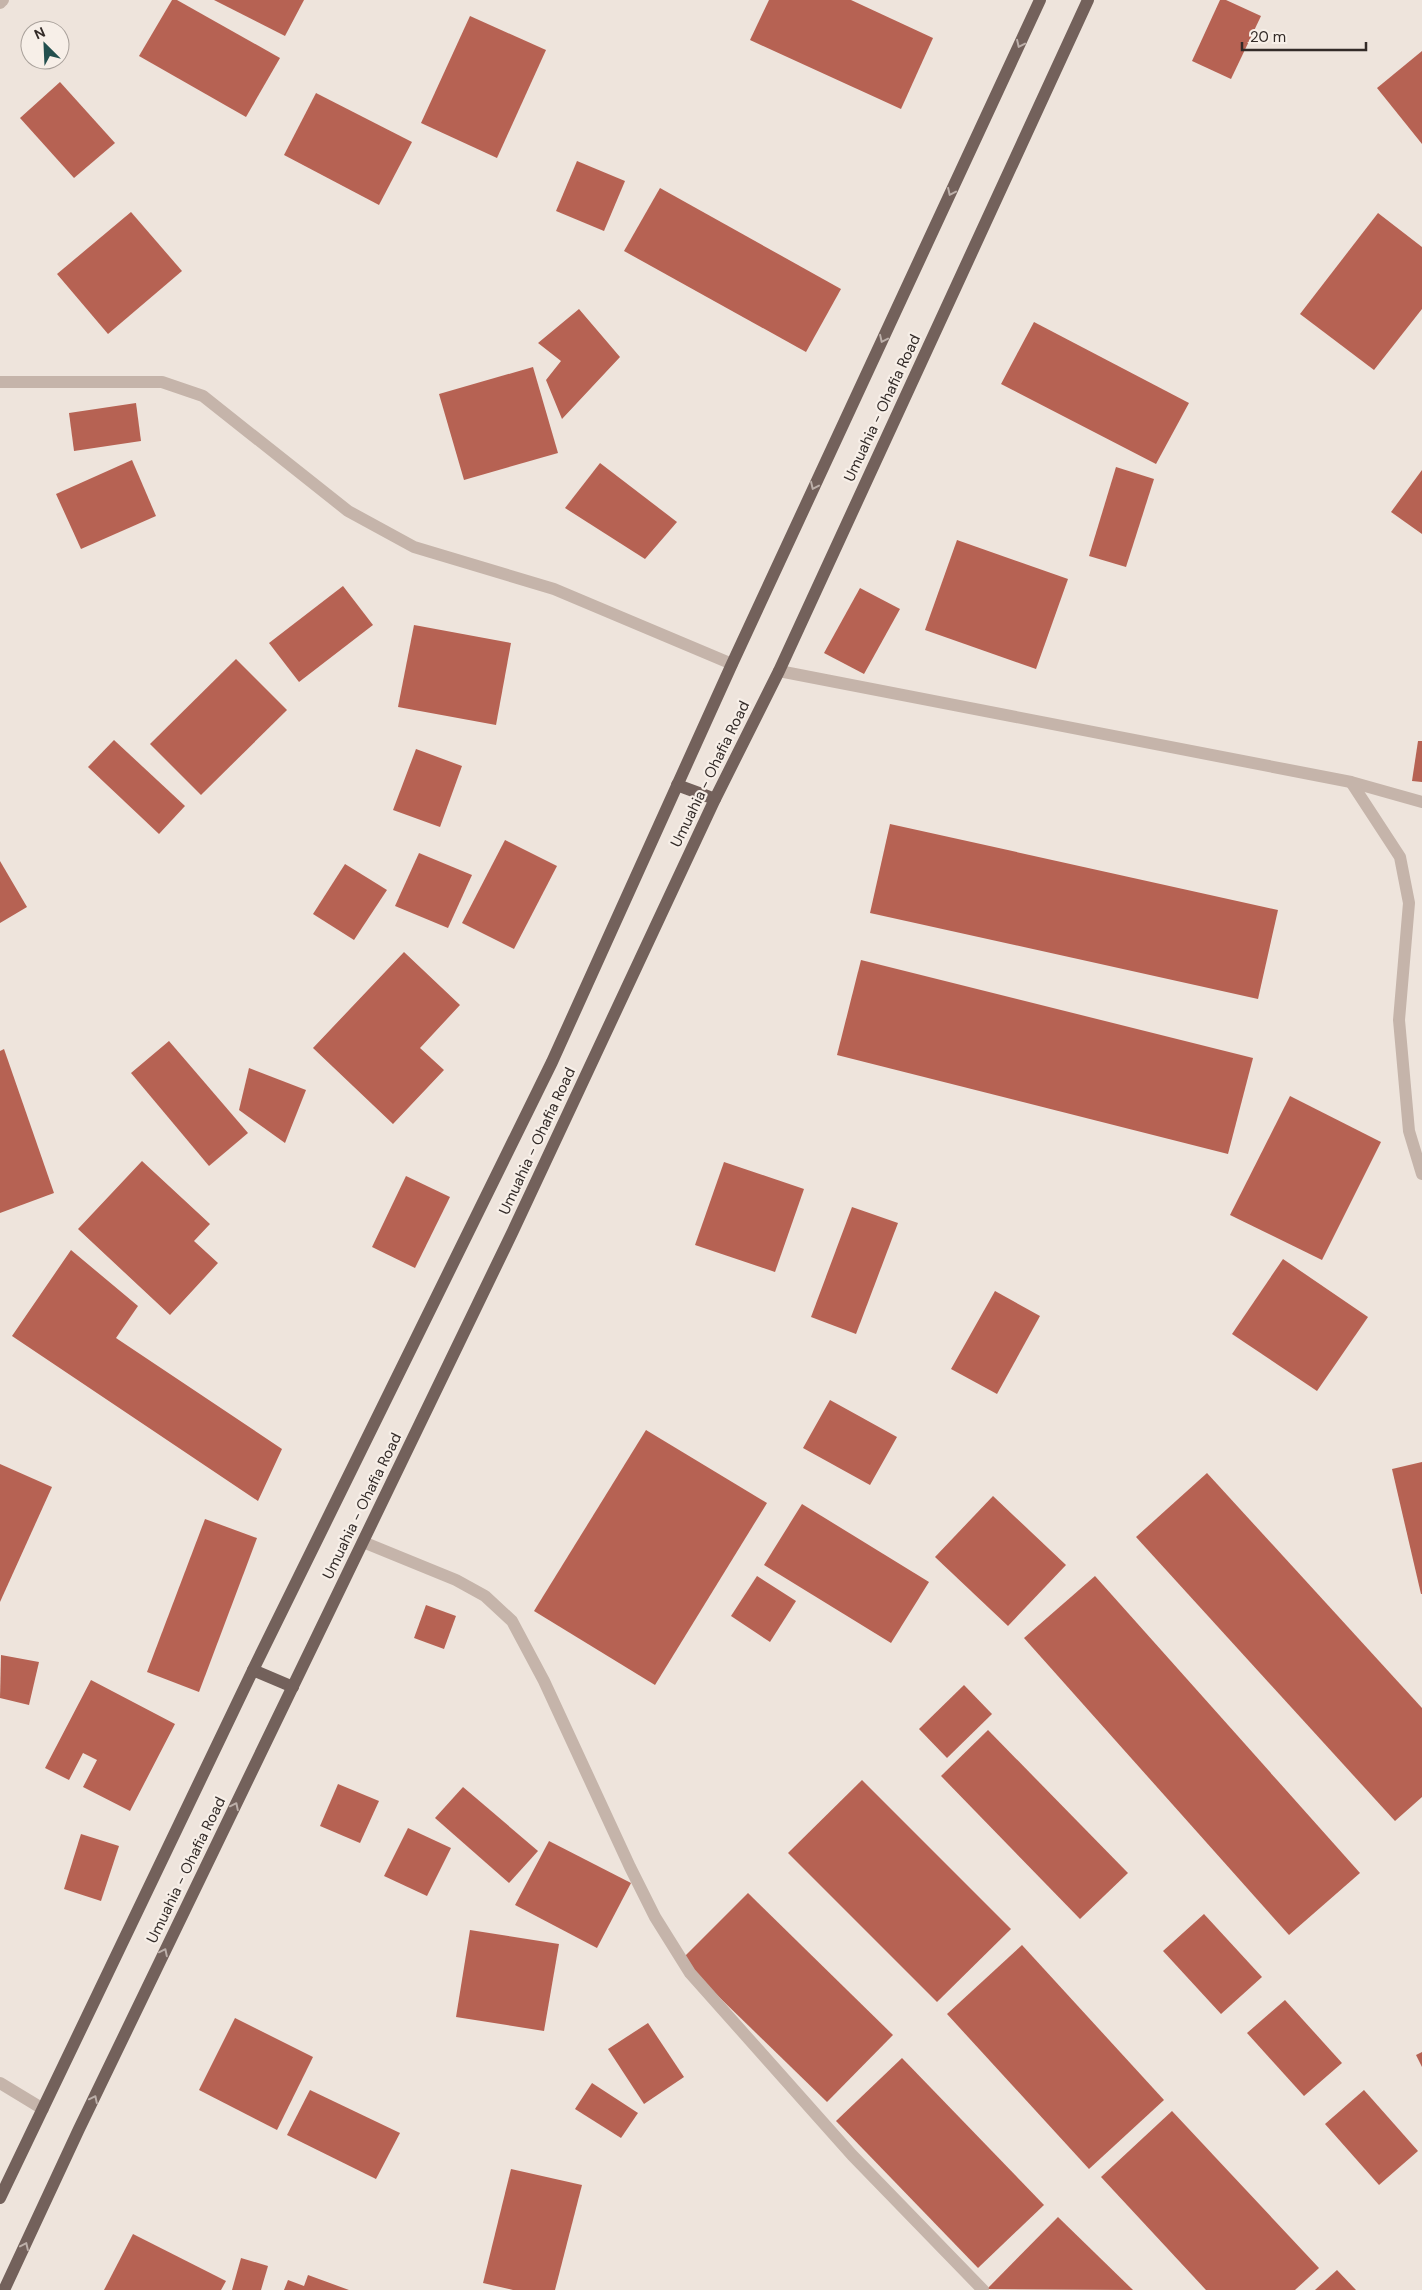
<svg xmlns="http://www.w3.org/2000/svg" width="1422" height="2290" font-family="'DM Sans',sans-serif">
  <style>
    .building { fill: #b66253 }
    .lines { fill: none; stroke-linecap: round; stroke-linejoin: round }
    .minor { stroke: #c5b4aa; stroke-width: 12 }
    .major { stroke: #73615b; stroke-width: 12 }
    .oneway { stroke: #bcafa9 }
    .labels { text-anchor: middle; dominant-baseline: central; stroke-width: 4.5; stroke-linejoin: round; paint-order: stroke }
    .street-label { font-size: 15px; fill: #332b28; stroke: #f7efe8 }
  </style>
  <rect width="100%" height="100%" fill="#eee4dc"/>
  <g class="building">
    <polygon points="172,0 177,0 280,58 246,117 139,56"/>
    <polygon points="214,0 304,0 285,36"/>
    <polygon points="769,0 851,0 933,38 901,109 750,40"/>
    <polygon points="1220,0 1226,0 1261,16 1231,79 1192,61"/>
    <polygon points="470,16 546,50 497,158 421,123"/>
    <polygon points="1422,51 1422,144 1377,88"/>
    <polygon points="60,82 115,143 74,178 20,118"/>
    <polygon points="316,93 412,142 379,205 284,155"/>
    <polygon points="577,161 625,181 604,231 556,211"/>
    <polygon points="660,188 841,289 806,352 624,251"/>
    <polygon points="131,212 182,271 108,334 57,274"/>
    <polygon points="1378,213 1422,247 1422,309 1374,370 1300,314"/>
    <polygon points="579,309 620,357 562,419 546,380 561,361 538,343"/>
    <polygon points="1034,322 1189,403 1156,464 1001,384"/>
    <polygon points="533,367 558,453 464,480 439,394"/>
    <polygon points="136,403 141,441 74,451 69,413"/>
    <polygon points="132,460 156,516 81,549 56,494"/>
    <polygon points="600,463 677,522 645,559 565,508"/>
    <polygon points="1116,467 1154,479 1126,567 1089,556"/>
    <polygon points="1422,470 1422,534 1391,512"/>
    <polygon points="957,540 1068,579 1036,669 925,630"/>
    <polygon points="343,586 373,625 299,682 269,643"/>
    <polygon points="860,588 900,609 864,674 824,653"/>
    <polygon points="414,625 511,643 496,725 398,707"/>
    <polygon points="236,659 287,710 201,795 150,744"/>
    <polygon points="114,740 185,806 159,834 88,767"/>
    <polygon points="1418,741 1422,741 1422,782 1412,781"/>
    <polygon points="416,749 462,766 440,827 393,810"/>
    <polygon points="890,824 1278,910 1258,999 870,913"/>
    <polygon points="505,840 557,866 514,949 462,923"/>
    <polygon points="419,853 472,875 448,928 395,906"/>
    <polygon points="0,861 27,907 0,923"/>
    <polygon points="345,864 387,890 354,940 313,914"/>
    <polygon points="404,952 460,1005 420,1048 444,1070 393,1124 313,1048"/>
    <polygon points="861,960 1253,1058 1228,1154 837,1055"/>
    <polygon points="169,1041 248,1133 209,1166 131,1073"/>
    <polygon points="4,1049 54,1193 0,1213 0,1051"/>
    <polygon points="249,1068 306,1090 285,1143 239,1110"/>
    <polygon points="1290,1096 1381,1142 1322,1260 1230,1215"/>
    <polygon points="142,1161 210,1224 194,1241 218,1263 170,1315 78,1229"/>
    <polygon points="724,1162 804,1189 775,1272 695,1245"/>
    <polygon points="406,1176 450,1197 415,1268 372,1247"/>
    <polygon points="852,1207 898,1223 856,1334 811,1317"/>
    <polygon points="71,1250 138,1306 116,1338 282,1449 258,1501 12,1336"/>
    <polygon points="1283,1259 1368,1317 1317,1391 1232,1334"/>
    <polygon points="995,1291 1040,1316 997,1394 951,1369"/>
    <polygon points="830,1400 897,1437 870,1485 803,1448"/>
    <polygon points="646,1430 767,1503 655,1685 534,1611"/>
    <polygon points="1422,1462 1422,1594 1421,1594 1392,1469"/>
    <polygon points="0,1464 52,1487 0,1602"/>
    <polygon points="1207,1473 1422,1708 1422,1797 1395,1821 1136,1537"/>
    <polygon points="993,1496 1066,1565 1008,1626 935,1557"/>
    <polygon points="802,1504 929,1582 891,1643 764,1565"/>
    <polygon points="205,1519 257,1538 199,1692 147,1672"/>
    <polygon points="757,1576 796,1601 770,1642 731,1616"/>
    <polygon points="1095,1576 1360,1873 1289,1935 1024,1638"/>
    <polygon points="426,1605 456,1616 444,1649 414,1638"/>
    <polygon points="1,1655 39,1662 29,1705 0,1698"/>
    <polygon points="91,1680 175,1724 130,1811 83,1787 97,1760 83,1753 69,1780 45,1768"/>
    <polygon points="964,1685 992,1714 947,1758 919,1729"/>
    <polygon points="988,1730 1128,1873 1080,1919 941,1776"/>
    <polygon points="862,1780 1011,1929 937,2002 788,1853"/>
    <polygon points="338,1784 379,1801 360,1843 320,1826"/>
    <polygon points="463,1787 538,1851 509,1883 435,1818"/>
    <polygon points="408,1828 451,1848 427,1896 384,1876"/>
    <polygon points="81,1834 119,1846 101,1901 64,1889"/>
    <polygon points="549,1841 631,1883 597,1948 515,1905"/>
    <polygon points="748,1893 893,2035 827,2102 681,1960"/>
    <polygon points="1204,1914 1262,1977 1221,2014 1163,1951"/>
    <polygon points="470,1930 559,1944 544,2031 456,2017"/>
    <polygon points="1022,1945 1164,2100 1089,2169 947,2014"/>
    <polygon points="1285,2000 1342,2063 1304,2096 1247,2033"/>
    <polygon points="235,2018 313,2057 277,2130 199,2090"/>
    <polygon points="648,2023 684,2077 644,2104 608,2049"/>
    <polygon points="1422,2052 1422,2067 1416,2055"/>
    <polygon points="902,2058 1044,2205 978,2268 836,2121"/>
    <polygon points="592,2083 638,2113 621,2138 575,2109"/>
    <polygon points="310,2090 400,2133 376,2179 287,2135"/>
    <polygon points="1364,2090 1418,2151 1379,2185 1325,2124"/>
    <polygon points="1172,2111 1319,2268 1295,2290 1206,2290 1101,2177"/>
    <polygon points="511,2169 582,2185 555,2290 513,2290 483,2283"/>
    <polygon points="1058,2217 1133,2290 987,2289"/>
    <polygon points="133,2234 226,2281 221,2290 104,2290"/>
    <polygon points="241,2258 268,2266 261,2290 232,2290"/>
    <polygon points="1337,2270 1356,2290 1315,2290"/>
    <polygon points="308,2275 349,2290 284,2290 288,2280 304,2286"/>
  </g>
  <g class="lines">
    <g class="minor">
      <polyline points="0,3 3,0"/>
      <polyline points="0,382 162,382 203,396 348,511 414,547 554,589 732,664"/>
      <polyline points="779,671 1351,782 1422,802"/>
      <polyline points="1351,782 1400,857 1409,903 1399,1020 1409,1131 1422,1174"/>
      <polyline points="363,1542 456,1580 485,1596 512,1621 544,1681 630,1867 655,1917 690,1973 852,2155 983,2290"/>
      <polyline points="0,2083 43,2109"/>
    </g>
    <g class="major">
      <polyline points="677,785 715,799"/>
      <polyline points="253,1670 293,1687"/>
      <polyline points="0,2198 253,1670 552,1062 732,664 1040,0"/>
      <polyline points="4,2290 79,2129 513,1231 715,799 779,671 1088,0"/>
    </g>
  </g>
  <defs><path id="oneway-chevron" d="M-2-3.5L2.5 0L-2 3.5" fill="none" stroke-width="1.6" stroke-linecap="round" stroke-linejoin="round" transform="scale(1.25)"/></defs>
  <g class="oneway">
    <use href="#oneway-chevron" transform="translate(1020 44) rotate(115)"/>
    <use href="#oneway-chevron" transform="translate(951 192) rotate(115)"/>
    <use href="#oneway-chevron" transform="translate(883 339) rotate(115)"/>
    <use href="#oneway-chevron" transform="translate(814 486) rotate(115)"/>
    <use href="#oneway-chevron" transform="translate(235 1806) rotate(-64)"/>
    <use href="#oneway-chevron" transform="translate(164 1952) rotate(-64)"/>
    <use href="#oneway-chevron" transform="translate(94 2099) rotate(-64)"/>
    <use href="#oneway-chevron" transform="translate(25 2246) rotate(-65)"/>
  </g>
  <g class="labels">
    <g class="street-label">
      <text transform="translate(882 408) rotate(-65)">Umuahia - Ohafia Road</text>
      <text transform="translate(710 774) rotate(-64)">Umuahia - Ohafia Road</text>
      <text transform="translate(537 1141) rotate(-65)">Umuahia - Ohafia Road</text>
      <text transform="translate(362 1506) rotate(-64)">Umuahia - Ohafia Road</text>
      <text transform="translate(186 1870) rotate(-64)">Umuahia - Ohafia Road</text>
    </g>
  </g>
  <g transform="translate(45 45) rotate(336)"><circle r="24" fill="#f7efe8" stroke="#a9a19b"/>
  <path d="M0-4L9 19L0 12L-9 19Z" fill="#234f4e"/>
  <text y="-8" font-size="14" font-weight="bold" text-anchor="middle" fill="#332b28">N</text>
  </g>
  <path d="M1242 42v8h124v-8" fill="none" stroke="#332b28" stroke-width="2.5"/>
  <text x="1250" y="42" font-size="15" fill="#332b28" stroke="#f7efe8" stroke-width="4" paint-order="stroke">20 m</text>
</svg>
